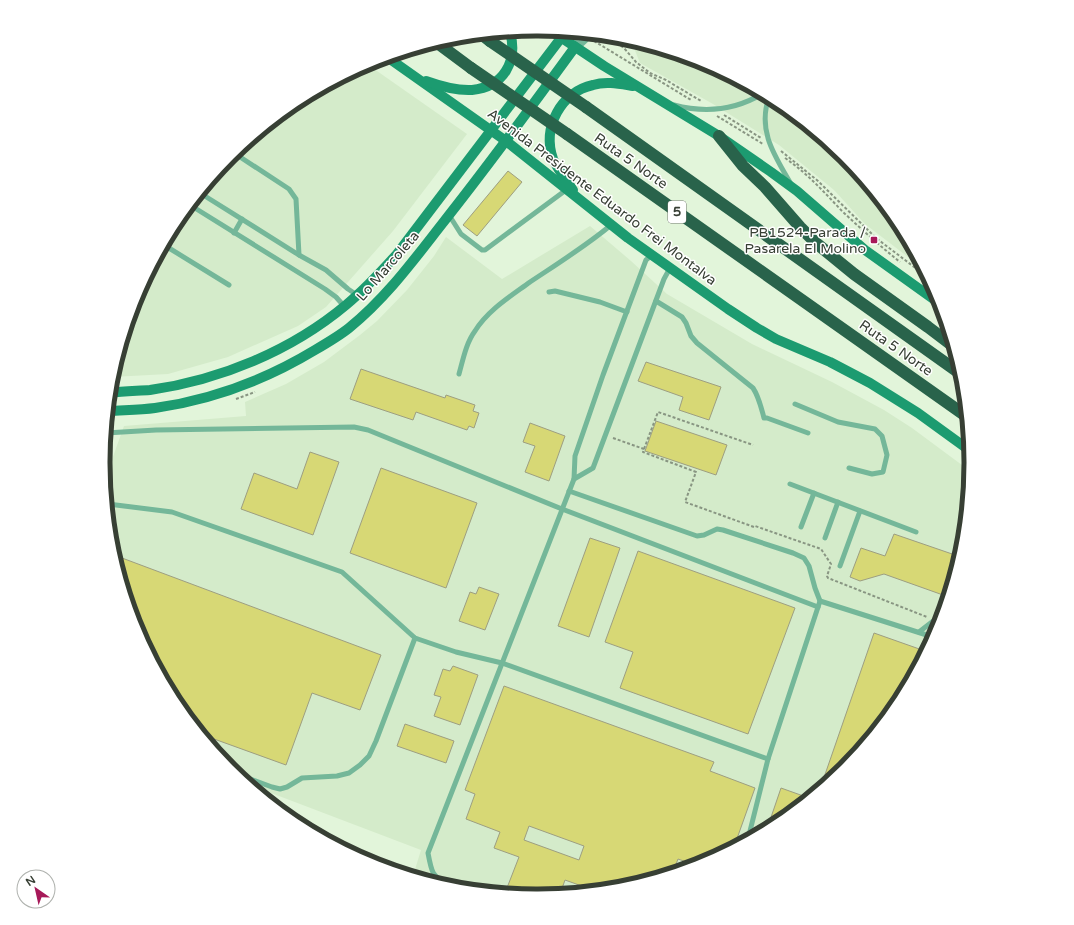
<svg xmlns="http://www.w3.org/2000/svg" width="1074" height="925" font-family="'Varela Round',sans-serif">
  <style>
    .built { fill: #d4ebca }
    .building { fill: #d7d875; stroke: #9d9e81; fill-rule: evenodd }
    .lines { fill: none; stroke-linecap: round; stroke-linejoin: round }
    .path { stroke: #889582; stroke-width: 2; stroke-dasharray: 3 2; stroke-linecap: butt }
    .service { stroke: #74b799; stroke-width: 5 }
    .tertiary { stroke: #74b799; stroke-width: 10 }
    .secondary { stroke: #1c9b70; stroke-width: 10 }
    .motorway { stroke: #29634b; stroke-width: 12 }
    .motorway-bridge { stroke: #29634b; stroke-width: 12 }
    .poi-dot { fill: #a71959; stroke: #fff; stroke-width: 1.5 }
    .labels { text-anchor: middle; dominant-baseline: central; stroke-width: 3; stroke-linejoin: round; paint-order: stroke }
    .shield { fill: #fff; stroke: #737971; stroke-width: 1 }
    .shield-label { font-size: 13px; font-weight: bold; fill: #373f34 }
    .street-label { font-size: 14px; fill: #373f34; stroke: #fff }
    .poi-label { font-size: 14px; fill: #373f34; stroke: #fff; text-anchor: end }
    .rim { fill: none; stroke: #373f34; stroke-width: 5 }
  </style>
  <rect width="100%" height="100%" fill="#e2f5da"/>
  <g class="built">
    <polygon points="636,42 703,62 778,102 844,156 898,222 921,267 865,224 834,190 779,145 713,104 640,63 634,48"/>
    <polygon points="367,64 467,134 393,231 326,307 298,326 228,357 168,374 112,377 137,296 177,221 231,156 296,102"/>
    <polygon points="590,226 631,261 667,294 752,344 832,382 884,410 912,428 970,471 962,547 937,629 897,704 843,769 778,823 703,863 621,888 537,896 452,888 413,876 421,850 250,785 230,769 176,703 136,628 112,547 105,479 124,426 246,416 245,402 286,384 324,362 360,335 377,321 407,290 434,256 446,237 502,279"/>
  </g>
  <g class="building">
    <polygon points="508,171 522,182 477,236 463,225"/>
    <polygon points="646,362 721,387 709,420 679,410 683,397 638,381"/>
    <polygon points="361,369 445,398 446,395 475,405 473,411 479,413 474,428 469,426 467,430 416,412 413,420 350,399"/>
    <polygon points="656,421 727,445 716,475 645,451"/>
    <polygon points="530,423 565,436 549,481 525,472 535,446 523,442"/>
    <polygon points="310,452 339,462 313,535 241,509 254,473 297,489"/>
    <polygon points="381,468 477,503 446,588 350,553"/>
    <polygon points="894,534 958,556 943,595 884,574 860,581 850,577 861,548 885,556"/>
    <polygon points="590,538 620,548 589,637 558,626"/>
    <polygon points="638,551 795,608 748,734 620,688 633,652 605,642"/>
    <polygon points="114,555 381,655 360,710 312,693 286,765 203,735 176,703 136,628"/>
    <polygon points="479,587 499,594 485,630 459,621 470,592 476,594"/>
    <polygon points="874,633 925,651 897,704 843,769 820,789"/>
    <polygon points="453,666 478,675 460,725 434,716 441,697 434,695 443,669 450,671"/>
    <path d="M504 686 714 762 710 771 755 788 734 847 703 863 695 865 678 859 673 872 621 888 593 890 565 880 560 894 537 896 505 893 519 857 494 848 500 832 466 819 475 794 465 790ZM529 826 584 846 579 860 524 840Z"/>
    <polygon points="405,724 454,741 446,763 397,746"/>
    <polygon points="781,788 809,798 778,823 767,829"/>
  </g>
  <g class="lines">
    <g class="path">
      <polyline points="597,39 617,43 624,48 636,62 650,73 666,80 701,101"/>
      <polyline points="594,41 691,100"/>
      <polyline points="374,61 382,66"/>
      <polyline points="724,115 761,138"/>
      <polyline points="717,116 763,144"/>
      <polyline points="781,151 818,181 876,238 926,276"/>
      <path d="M785 158C807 173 824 192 842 211 861 229 880 246 900 262"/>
      <polyline points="236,399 255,392"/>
      <polyline points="613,438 644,449 643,452 696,472 685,502 754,527 755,526 821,549 831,564 827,576 828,578 927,617"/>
      <polyline points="644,449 658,412 753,445"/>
      <polyline points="965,459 970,463"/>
    </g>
    <g class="service">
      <path d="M769 97C757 131 775 156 791 184"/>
      <path d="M674 105C704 113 735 110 762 94"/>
      <polyline points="234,153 289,189 296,199 299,255 326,270 348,289 357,295"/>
      <polyline points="200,193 299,255"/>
      <polyline points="190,205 325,289 336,297 344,306"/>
      <polyline points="449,215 461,234 482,250 485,250 566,190"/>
      <polyline points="234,233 242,219"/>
      <polyline points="164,245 229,285"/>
      <polyline points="652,255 646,260 603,375 575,456 574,479 593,468 664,279 670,268"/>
      <polyline points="549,292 555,291 600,302 627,312"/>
      <path d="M656 301 682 317 686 323 691 336 697 343 753 388C759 397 761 407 764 418H767L808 433"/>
      <path d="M459 374C463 360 466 343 475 331 488 310 511 296 530 282 557 264 586 246 611 225"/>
      <polyline points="795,404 838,422 875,429 882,436 887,455 883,472 872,474 849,468"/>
      <polyline points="106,433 156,430 354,427 368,430 562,509 818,607"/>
      <polyline points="790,484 916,532"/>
      <polyline points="569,491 697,536 704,535 717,529 723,530 793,553 804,558 809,566 815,588 820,601 768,759 748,839"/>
      <polyline points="108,504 172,512 342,572 415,638 456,652 502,663 768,759"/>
      <polyline points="801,527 814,493"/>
      <polyline points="825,538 838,502"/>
      <polyline points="840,566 860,511"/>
      <polyline points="820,601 933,637"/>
      <polyline points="919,632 941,615"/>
      <polyline points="237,774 272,787 280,789 287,787 302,778 337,776 349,773 360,765 369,756 376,741 415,638"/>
      <path d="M449 887C432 874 432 875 428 853L574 479"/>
    </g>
    <polyline class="tertiary" points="575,47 589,34"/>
    <g class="secondary">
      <polyline points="550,30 604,66 719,136 771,172 797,191 865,250 939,303"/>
      <polyline points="387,57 506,141 628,238 728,309 757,328 776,339 830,362 870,383 918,413 969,450"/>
      <path d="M426 81C440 86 457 91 472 90 504 87 518 61 510 32"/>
      <path d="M573 190C566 180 558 170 553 159 542 127 561 92 593 85 606 81 620 84 633 86"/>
      <path d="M110 393C123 391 137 391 150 390 220 380 291 351 346 305 364 290 381 272 397 254L561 38"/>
      <path d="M109 411C124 410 140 410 155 408 211 400 267 379 315 350 327 343 339 336 349 328 386 298 413 261 442 224 488 166 532 106 575 47"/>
    </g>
    <g class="motorway">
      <polyline points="481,34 490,41"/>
      <polyline points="436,42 471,68"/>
      <polyline points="586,107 961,374"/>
      <polyline points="567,134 966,416"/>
      <polyline points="719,136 743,166 765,187 800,227 816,243 854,274 928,327 953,346"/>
    </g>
    <g class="motorway-bridge">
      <polyline points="490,41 586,107"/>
      <polyline points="471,68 567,134"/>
    </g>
  </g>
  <rect class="poi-dot" x="870" y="236" width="8" height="8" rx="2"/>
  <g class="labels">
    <rect class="shield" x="668" y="201" width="18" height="22" rx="3"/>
    <g class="shield-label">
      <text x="677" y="212">5</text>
    </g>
    <g class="street-label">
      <text transform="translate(631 161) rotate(35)">Ruta 5 Norte</text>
      <text transform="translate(602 197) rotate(37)">Avenida Presidente Eduardo Frei Montalva</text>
      <text transform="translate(388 266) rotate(-49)">Lo Marcoleta</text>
      <text transform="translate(896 348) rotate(35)">Ruta 5 Norte</text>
    </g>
    <g class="poi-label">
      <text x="866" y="232">PB1524-Parada /<tspan x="866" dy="16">Pasarela El Molino</tspan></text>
    </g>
  </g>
  <path d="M0 0H1074V925H0ZM536 36H538A426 426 0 0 1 964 462V463A426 426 0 0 1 538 889H536A426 426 0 0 1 110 463V462A426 426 0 0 1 536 36Z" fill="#fff" fill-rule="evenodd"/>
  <path class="rim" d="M536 36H538A426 426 0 0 1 964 462V463A426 426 0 0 1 538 889H536A426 426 0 0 1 110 463V462A426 426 0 0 1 536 36Z"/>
  <g transform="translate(36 889) rotate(326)"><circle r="19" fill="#ffffff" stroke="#afb2ae"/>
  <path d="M0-3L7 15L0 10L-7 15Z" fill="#a71959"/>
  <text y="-6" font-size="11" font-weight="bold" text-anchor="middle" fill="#373f34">N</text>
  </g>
</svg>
